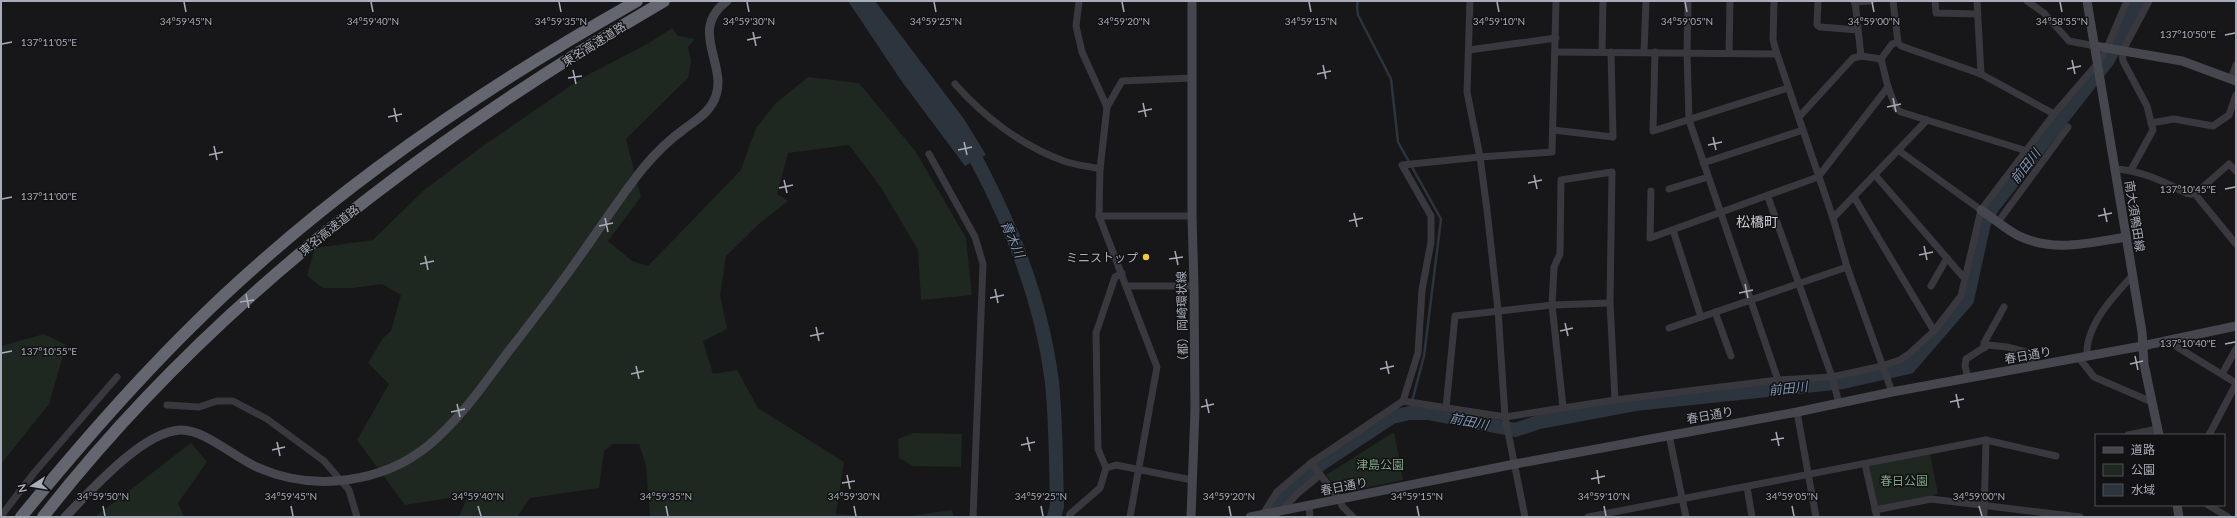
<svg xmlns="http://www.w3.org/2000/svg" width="2237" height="518" font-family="Lato,'Noto Sans JP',sans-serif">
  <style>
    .green { fill: #1e2720 }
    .water { fill: #2c343d }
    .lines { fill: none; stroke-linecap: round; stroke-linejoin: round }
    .stream { stroke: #2c343d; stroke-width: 2.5 }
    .river { stroke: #2c343d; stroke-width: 14 }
    .street { stroke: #38383e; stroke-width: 7 }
    .secondary { stroke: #46474e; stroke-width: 9 }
    .highway { stroke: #63656f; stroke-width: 12 }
    .ticks { fill: none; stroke: #a9acb9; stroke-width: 1.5 }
    .poi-dot { fill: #f4c834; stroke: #121214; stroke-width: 1.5 }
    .labels { text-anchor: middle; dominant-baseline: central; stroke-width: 3; stroke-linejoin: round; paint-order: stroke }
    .street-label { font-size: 12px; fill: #a9acb9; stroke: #121214 }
    .poi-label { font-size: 12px; fill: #a9acb9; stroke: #121214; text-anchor: end }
    .park-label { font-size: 12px; fill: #7fa486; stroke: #121214 }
    .water-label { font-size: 13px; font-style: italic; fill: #7f96b4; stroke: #121214 }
    .quarter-label { font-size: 14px; fill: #cacbd5; stroke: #121214 }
    .ticks-label { font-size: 10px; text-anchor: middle; fill: #a9acb9; stroke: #121214; stroke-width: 3; stroke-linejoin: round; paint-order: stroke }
  </style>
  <rect width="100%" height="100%" fill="#171719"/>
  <g class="green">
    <polygon points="672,28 678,36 695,39 688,47 691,61 688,78 626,139 641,197 608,241 632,261 648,266 741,170 756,128 776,103 808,77 859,83 916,152 966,238 972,295 921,300 918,250 882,189 849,145 788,153 777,194 788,201 760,223 726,256 720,295 727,329 703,341 713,374 737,370 758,408 844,462 836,514 880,517 650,517 646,465 639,444 613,444 604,451 599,488 530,498 517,517 459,517 468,495 405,505 357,440 389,384 368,363 383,338 391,331 401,295 382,284 353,288 323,288 307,276 315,248 373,240 423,191 480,148 582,78 649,43"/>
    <polygon points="44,334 66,345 49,404 1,464 1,346"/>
    <polygon points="1394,432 1403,480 1341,493 1326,475"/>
    <polygon points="913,433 962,434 961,467 913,466 899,458 898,439"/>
    <polygon points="191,443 207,462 178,503 184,517 95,517"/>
    <polygon points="1930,454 1938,494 1878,506 1869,466"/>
    <polygon points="952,510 954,517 902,517"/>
  </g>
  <polygon class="water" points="848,1 875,1 964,119 986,155 965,166 900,79"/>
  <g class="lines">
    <polyline class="stream" points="1358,1 1357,6 1358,15 1391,79 1398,142 1441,219 1424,356 1409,413"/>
    <g class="river">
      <path d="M968 144C1009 219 1041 296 1052 382 1056 423 1056 465 1057 506L1054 517"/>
      <polyline points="1270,517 1284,496 1321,464 1392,417 1409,413 1428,413 1515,430 1539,422 1635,404 1843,382 1909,367 1967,300 1984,223 1992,208 2108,60 2138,1"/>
    </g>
    <g class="street">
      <polyline points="1079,1 1076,26 1082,52 1107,107 1100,169 1099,216 1157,367 1130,517"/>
      <polyline points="1470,1 1467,92 1480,157 1487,210 1498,310 1505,417 1525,517"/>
      <polyline points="1688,1 1687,53 1689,120 1778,380"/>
      <polyline points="1774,1 1773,40 1777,54 1833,218 1847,267 1892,392"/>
      <polyline points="1818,1 1817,25 1820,27 1858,30"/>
      <polyline points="1855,1 1861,56"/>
      <polyline points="1893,1 1898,42 1901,46 1981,74 2054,114"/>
      <polyline points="1935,1 1936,13 1977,14"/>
      <polyline points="1977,1 1981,74"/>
      <polyline points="2027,1 2044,13 2069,41 2095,46"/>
      <polyline points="1854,2 1871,1"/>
      <polyline points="1469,50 1556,38"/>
      <polyline points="1555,52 1777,54"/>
      <polyline points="1602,52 1603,1"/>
      <polyline points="1644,52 1646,1"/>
      <polyline points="1655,52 1653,131 1788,88"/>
      <polyline points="1729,53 1730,1"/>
      <polyline points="1881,59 1888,87"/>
      <polyline points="2231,79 2236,65"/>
      <path d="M955 84C984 117 1022 146 1064 161 1075 165 1088 166 1100 169"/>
      <polyline points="1107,107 1122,81 1192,78"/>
      <polyline points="1799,117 1853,58 1861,56 1881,59 1892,44 1898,42"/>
      <polyline points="2151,123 2174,119 2213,126 2229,115 2236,95"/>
      <polyline points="1553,130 1613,137 1611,52"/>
      <polyline points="1898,150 1981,210"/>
      <polyline points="929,154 975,237 983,264 973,517"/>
      <polyline points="1703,163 1803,130"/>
      <path d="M2115 169C2135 170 2154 177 2172 186 2181 190 2185 195 2195 194L2236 244"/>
      <polyline points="2131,170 2153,130 2147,106 2123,61 2122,52 2149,1"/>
      <polyline points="1875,175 1965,279"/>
      <polyline points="1669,189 1708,177"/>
      <polyline points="1651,191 1650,238 1818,177 1888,87 1896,108 1901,112 2027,151"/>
      <polyline points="2195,194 2229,164 2236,171"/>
      <polyline points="1768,197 1832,377 1839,403"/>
      <polyline points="1854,197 1934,331"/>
      <polyline points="1099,216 1192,216"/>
      <polyline points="1833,218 1927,120"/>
      <polyline points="1998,222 2068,127"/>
      <polyline points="1673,230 1701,317"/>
      <polyline points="1127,286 1194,286"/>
      <polyline points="1931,286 1947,258"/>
      <polyline points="1715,312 1731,356"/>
      <polyline points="1669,328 1847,267"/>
      <polyline points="2174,338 2177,347 2236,383"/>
      <polyline points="1984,348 1984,343 2004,307"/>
      <path d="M2087 356C2085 326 2113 297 2132 276"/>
      <polyline points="2079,358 2094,377 2152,402"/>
      <polyline points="2222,374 2236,349"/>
      <polyline points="1968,378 1965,366 1966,359 1988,345 2007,347 2026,352 2033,366"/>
      <polyline points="1403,401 1505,417 1615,400 1778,380 1832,377 1882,366 1900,360 1909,354 1934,331 1961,296 1981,210 2054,114 2098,63 2106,50 2127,1"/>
      <polyline points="167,405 199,407 217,401 233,401 267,419 324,461 349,490 357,517"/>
      <polyline points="1563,407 1552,305 1554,267 1560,254 1561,180 1612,172 1610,303 1615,400"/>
      <polyline points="1446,408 1455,316 1552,305 1610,303"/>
      <polyline points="1797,412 1816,517"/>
      <polyline points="1669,435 1686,517"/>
      <polyline points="2128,435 2157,429"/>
      <polyline points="2209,435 2236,384"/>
      <polyline points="1311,463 1340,500 1342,506 1353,517"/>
      <polyline points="1865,464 1877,517"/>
      <polyline points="1106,468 1098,449 1096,333 1115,277 1122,273"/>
      <polyline points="1747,487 1752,517"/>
      <polyline points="1309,505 1310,517"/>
      <polyline points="2208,505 2228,517"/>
      <polyline points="1282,510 1297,494 1320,475"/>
      <polyline points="1875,510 1931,499 2080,517"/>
      <polyline points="1263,514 1277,492 1311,463 1403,401 1418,353 1422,290 1431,242 1431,216 1402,165 1480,157 1552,152 1556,1"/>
      <polyline points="1,516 34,473 117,377"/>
      <polyline points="1069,517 1070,514 1100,488 1106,468 1116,465 1192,480"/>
      <polyline points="1588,517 1986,440 2056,456"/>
      <polyline points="1984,517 1986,440"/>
    </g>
    <g class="secondary">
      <polyline points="2087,1 2142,332 2144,364 2159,435"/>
      <polyline points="2095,46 2182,61 2236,81"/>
      <path d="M1981 210C1993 218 2004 228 2017 235 2052 253 2089 243 2126 237"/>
      <polyline points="2177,505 2179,517"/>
      <path d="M65 517C91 491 142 432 180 430 205 429 236 459 259 468 314 492 383 483 429 445 459 420 482 387 505 356 528 326 551 297 573 266 597 233 619 198 644 167 655 154 669 140 683 130 693 122 705 116 712 104 734 69 685 32 727 1"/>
      <polyline points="1191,517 1195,410 1194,286 1192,216 1192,1"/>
      <polyline points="1250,517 1515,464 1797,412 1892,392 2142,346 2236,326"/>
    </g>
    <g class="highway">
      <path d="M21 517C93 429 169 343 254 268 370 164 502 77 637 1"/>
      <path d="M43 517C210 303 431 137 664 1"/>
    </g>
  </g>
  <path class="ticks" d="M184 2 186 12M371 2 373 12M559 2 561 12M747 2 749 12M934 2 936 12M1122 2 1124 12M1309 2 1311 12M1497 2 1499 12M1685 2 1687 12M1872 2 1874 12M2060 2 2062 12M753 32 756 46M2225 35 2235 33M747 40 761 37M2 44 12 42M2072 60 2075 74M1323 65 1326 79M2067 69 2081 66M573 70 576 84M1317 74 1331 71M568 78 582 76M1893 98 1896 112M1143 103 1146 117M1887 107 1901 104M394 108 397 122M1138 112 1152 109M388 117 402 114M1713 137 1716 150M964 142 967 155M1708 145 1722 142M214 146 217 160M958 150 972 147M209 155 223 152M1534 175 1537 189M784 180 787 193M1528 183 1542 180M779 188 793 185M2225 189 2235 187M2 199 12 197M2104 208 2107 222M1354 213 1357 227M2098 216 2112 213M605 218 608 232M1349 221 1363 218M599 226 613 223M1924 246 1927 260M1175 251 1178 265M1919 255 1933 252M425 256 428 270M1169 259 1183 257M420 264 434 261M1745 284 1748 298M995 289 998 303M1739 293 1753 290M246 294 249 308M990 298 1004 295M240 302 254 300M1565 323 1568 336M816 327 819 341M1560 331 1573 328M810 336 824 333M2225 344 2235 342M2 353 12 351M2135 356 2138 370M1386 361 1389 374M2130 364 2143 361M636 366 639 379M1380 369 1394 366M631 374 644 371M1956 394 1959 408M1206 399 1209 413M1950 402 1964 399M457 404 460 417M1201 407 1214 404M451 412 465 409M1776 432 1779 446M1027 437 1030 451M1771 440 1784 438M277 442 280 456M1021 445 1035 442M272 450 285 447M1597 470 1599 484M847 475 850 489M1591 479 1605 476M842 483 855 481M103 506 105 516M291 506 293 516M478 506 481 516M666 506 668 516M854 506 856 516M1041 506 1043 516M1229 506 1231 516M1417 506 1419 516M1604 506 1606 516M1792 506 1794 516M1979 506 1982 516"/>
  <circle class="poi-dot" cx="1146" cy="257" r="4"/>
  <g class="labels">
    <g class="street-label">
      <text transform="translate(594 44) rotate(-32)">東名高速道路</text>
      <text transform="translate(2135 216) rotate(81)">南大須鴨田線</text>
      <text transform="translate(329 230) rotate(-39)">東名高速道路</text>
      <text transform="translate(1182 319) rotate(-91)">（都）岡崎環状線</text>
      <text transform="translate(2028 355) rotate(-10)">春日通り</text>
      <text transform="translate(1710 415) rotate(-10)">春日通り</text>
      <text transform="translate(1344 486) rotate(-11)">春日通り</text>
    </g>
    <g class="poi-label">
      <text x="1138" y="257">ミニストップ</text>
    </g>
    <g class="park-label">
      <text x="1380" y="464">津島公園</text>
      <text x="1904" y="480">春日公園</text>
    </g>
    <g class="water-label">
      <text transform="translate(2025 166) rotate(-52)">前田川</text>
      <text transform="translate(1013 239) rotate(66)">青木川</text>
      <text transform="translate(1788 388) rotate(-6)">前田川</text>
      <text transform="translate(1469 421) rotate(11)">前田川</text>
    </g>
    <g class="quarter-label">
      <text x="1757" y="221">松橋町</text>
    </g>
  </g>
  <g class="ticks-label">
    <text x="186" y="25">34°59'45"N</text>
    <text x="373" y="25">34°59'40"N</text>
    <text x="561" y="25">34°59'35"N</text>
    <text x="749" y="25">34°59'30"N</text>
    <text x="936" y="25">34°59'25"N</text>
    <text x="1124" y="25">34°59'20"N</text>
    <text x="1311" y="25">34°59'15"N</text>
    <text x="1499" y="25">34°59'10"N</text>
    <text x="1687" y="25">34°59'05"N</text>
    <text x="1874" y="25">34°59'00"N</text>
    <text x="2062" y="25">34°58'55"N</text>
    <text x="2188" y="38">137°10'50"E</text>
    <text x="49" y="46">137°11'05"E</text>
    <text x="2188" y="193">137°10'45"E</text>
    <text x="49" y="200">137°11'00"E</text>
    <text x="2188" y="347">137°10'40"E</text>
    <text x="49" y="355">137°10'55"E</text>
    <text x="103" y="500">34°59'50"N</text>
    <text x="291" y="500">34°59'45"N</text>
    <text x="478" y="500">34°59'40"N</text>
    <text x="666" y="500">34°59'35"N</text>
    <text x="854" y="500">34°59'30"N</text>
    <text x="1041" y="500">34°59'25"N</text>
    <text x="1229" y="500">34°59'20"N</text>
    <text x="1417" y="500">34°59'15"N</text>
    <text x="1604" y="500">34°59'10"N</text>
    <text x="1792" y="500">34°59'05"N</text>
    <text x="1979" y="500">34°59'00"N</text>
  </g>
  <rect width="2237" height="518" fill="none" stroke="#a9acb9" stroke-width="4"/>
  <rect x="2095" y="434" width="130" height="72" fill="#121214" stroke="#4e5056"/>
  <rect x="2103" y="447" width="20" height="6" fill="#46474e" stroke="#4e5056"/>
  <text x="2131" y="454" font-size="12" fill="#a9acb9">道路</text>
  <rect x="2103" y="464" width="20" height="12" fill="#1e2720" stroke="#4e5056"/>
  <text x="2131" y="474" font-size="12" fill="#a9acb9">公園</text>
  <rect x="2103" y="484" width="20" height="12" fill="#2c343d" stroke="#4e5056"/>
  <text x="2131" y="494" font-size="12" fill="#a9acb9">水域</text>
  <g transform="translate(32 486) rotate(258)" stroke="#121214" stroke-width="3" paint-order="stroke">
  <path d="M0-3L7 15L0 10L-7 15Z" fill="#a9acb9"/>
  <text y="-6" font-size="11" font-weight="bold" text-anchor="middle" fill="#a9acb9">N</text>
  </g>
</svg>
